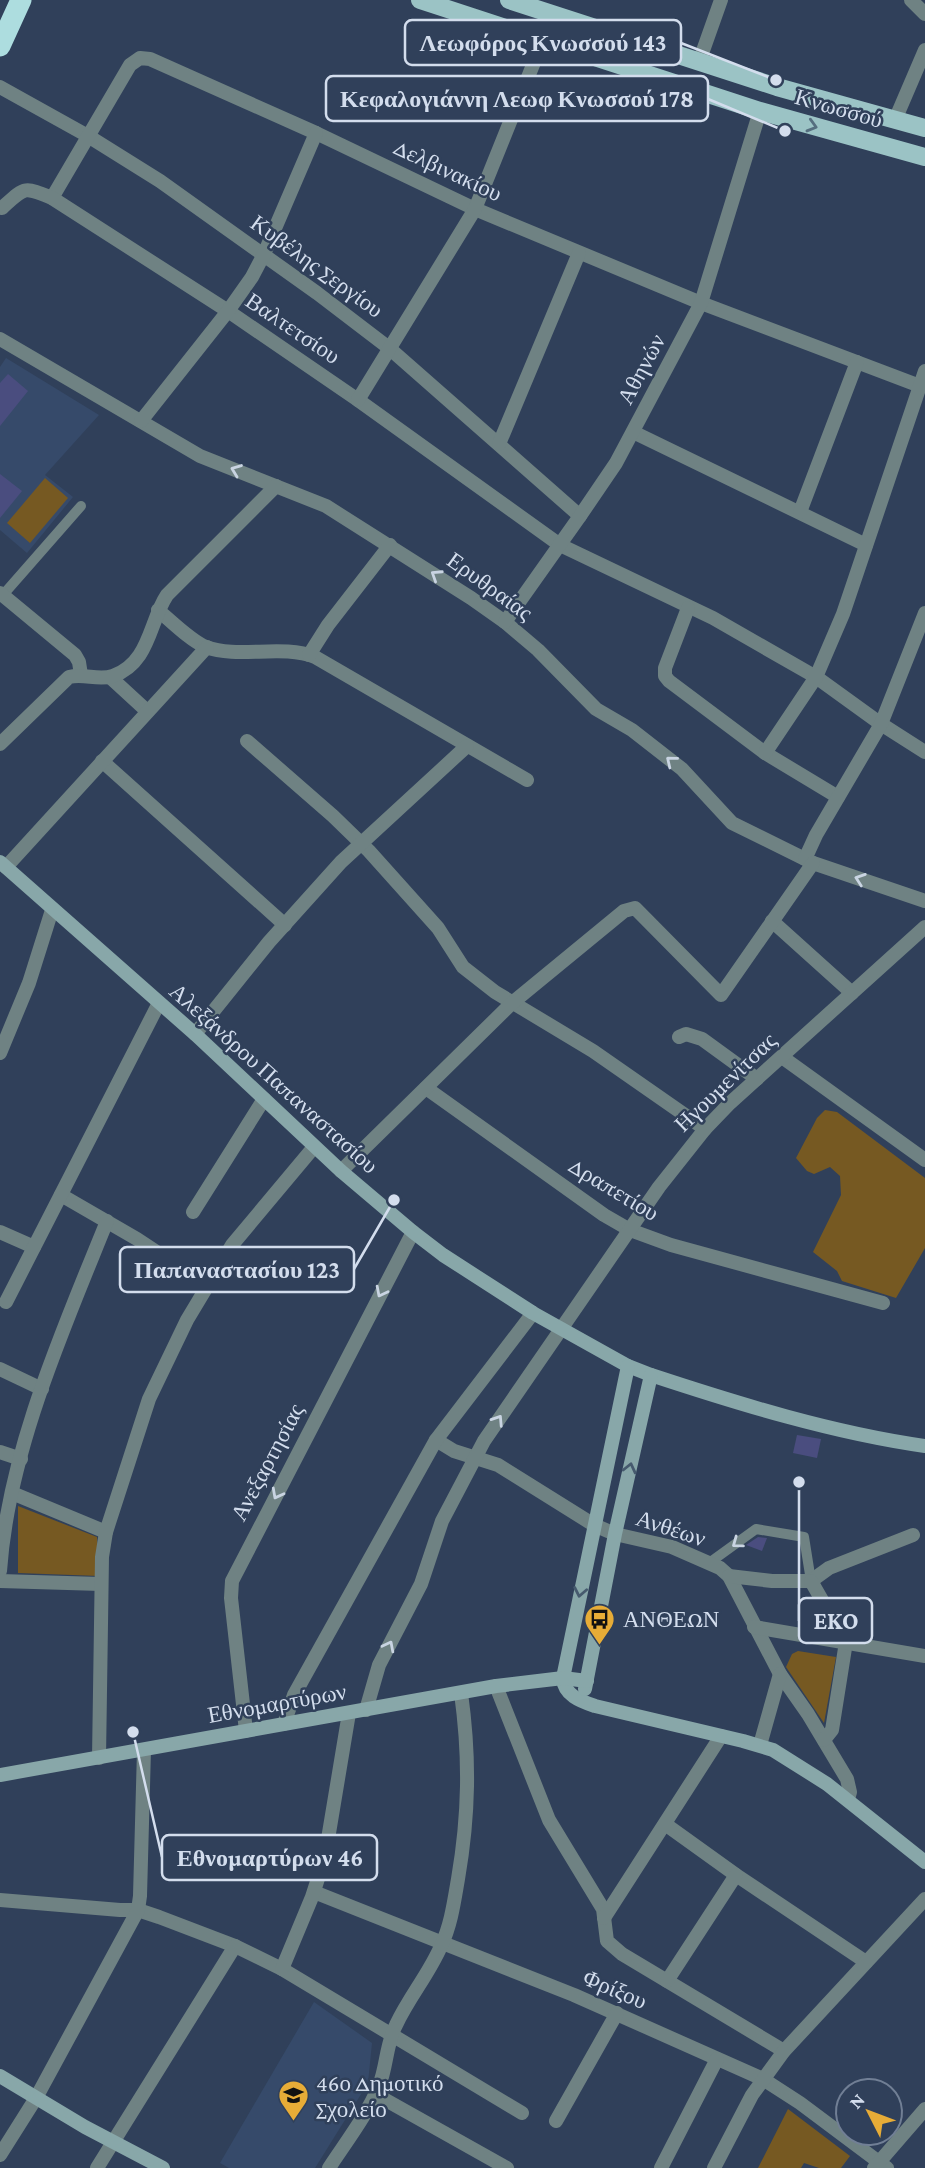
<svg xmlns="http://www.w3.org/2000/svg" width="925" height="2168" font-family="'Crimson Pro',serif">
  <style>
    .built { fill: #364a6a }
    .green { fill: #765922 }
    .building { fill: #4a4d7f }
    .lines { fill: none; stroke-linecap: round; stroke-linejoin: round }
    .lane { stroke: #6f8283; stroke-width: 10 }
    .street { stroke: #6f8283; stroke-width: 14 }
    .secondary { stroke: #88a7a9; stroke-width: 14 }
    .primary { stroke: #9bc3c5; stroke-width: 18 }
    .highway { stroke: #addddf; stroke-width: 21 }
    .oneway { stroke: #556e7f }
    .oneway2 { stroke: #c9d4e2 }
    .oneway3 { stroke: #465a6e }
    .labels { text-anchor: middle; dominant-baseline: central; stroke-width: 5; stroke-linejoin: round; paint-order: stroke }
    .street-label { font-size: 23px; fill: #d3dded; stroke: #30405a }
    .poi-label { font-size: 23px; fill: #d3dded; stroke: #30405a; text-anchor: start }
    .leader { fill: none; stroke: #d3dded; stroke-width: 2.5 }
    .callout-dot { fill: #d3dded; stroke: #30405a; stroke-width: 2.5 }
    .callout { fill: #30405a; stroke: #d3dded; stroke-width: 2.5 }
    .callout-label { font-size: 24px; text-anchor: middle; font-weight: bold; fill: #d3dded }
  </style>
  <rect width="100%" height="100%" fill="#30405a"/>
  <g class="built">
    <polygon points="6,358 99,415 45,475 73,497 27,553 0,530 0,367"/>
    <polygon points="314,2002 372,2043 368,2083 315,2168 229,2168 220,2163"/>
  </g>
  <g class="green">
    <polygon points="45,478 68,498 30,543 7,523"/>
    <polygon points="825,1110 837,1112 925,1178 925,1248 896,1298 842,1281 837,1271 813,1252 841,1195 840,1176 830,1167 814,1174 807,1171 796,1158 817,1118"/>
    <polygon points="18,1506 97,1537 99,1576 18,1573"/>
    <polygon points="798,1651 836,1657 824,1723 786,1667 792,1654"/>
    <polygon points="788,2109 850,2156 841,2168 819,2168 804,2163 801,2168 758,2168"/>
  </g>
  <g class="building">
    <polygon points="8,374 28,391 0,426 0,383"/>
    <polygon points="0,474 22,491 0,518"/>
    <polygon points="797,1435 821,1439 817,1458 793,1453"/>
    <polygon points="758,1537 767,1538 762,1551 746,1545"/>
  </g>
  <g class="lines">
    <g class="lane">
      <polyline points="3,595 81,506"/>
      <polyline points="709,1563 756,1529 804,1537 811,1581"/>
    </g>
    <g class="street">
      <polyline points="911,0 925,14"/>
      <polyline points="699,62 721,0"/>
      <polyline points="0,87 88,136 160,181 317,293 389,348 580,516"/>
      <polyline points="895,120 925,50"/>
      <polyline points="52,198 130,65 140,58 150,59 316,133 475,209 701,303 920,386"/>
      <path d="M2 208C25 187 23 186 52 198L228 311 358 400 560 545 713 618 816 677 881 724 925 752"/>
      <polyline points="0,339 200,456 326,506 471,598 505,622 538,650 596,709 632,730 682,769 732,823 813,863 925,901"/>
      <polyline points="358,400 475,209 543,40"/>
      <polyline points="141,421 228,311 252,277 264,254 316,133"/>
      <polyline points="633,432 866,545"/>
      <polyline points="499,444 579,253"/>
      <polyline points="800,512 857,362"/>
      <polyline points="0,593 75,655 79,662 81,675"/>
      <polyline points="688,608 665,668 665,676 669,681 765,753 838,797"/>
      <path d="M158 610C171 621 191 641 206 647 238 659 282 644 315 657L527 780"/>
      <polyline points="505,622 580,516 616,463 701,303 760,111"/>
      <polyline points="309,655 328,625 390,545"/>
      <polyline points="110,677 147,711"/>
      <polyline points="247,741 333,816 369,851 438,928 463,967 495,992 593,1051 705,1129"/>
      <path d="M0 744 69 677C84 673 98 681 113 676 150 663 149 622 167 595L276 486"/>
      <polyline points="765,753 816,677 843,614 925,371"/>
      <polyline points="102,761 285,925"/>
      <polyline points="805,859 816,835 881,724 925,613"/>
      <polyline points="6,867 207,647"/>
      <polyline points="772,921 852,993"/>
      <polyline points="195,1034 269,942 341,862 467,746"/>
      <polyline points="679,1037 686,1034 702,1039 757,1079"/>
      <polyline points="0,1053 29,983 52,910"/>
      <polyline points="782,1057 925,1160"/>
      <polyline points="426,1088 604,1215 630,1230 671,1245 883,1303"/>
      <polyline points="341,1171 512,1003 624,911 635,908 721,995 813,863"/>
      <polyline points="61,1195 137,1239 208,1286"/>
      <polyline points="193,1212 264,1099"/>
      <polyline points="0,1232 34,1247"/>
      <polyline points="6,1302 159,1003"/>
      <polyline points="0,1369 42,1389"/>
      <polyline points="436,1440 454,1451 498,1465 594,1525 615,1534 672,1547 720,1568 729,1576 780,1674 808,1714 847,1779 850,1792 848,1799"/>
      <polyline points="0,1452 21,1459"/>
      <polyline points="12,1493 106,1532"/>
      <path d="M0 1571C8 1453 63 1330 107 1221"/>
      <polyline points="729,1576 772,1581 811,1581 829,1568 913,1535"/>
      <polyline points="0,1581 101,1584"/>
      <polyline points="811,1581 846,1642 832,1730 824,1740"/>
      <polyline points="754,1627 925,1656"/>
      <polyline points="496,1686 549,1820 603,1909 607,1941 622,1954 784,2051"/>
      <polyline points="366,1710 379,1665 421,1584 442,1521 484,1441 659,1187 705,1129 730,1103 925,927"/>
      <polyline points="284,1724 294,1695 436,1440 533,1313"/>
      <polyline points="246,1731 231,1598 232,1581 413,1232"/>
      <polyline points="760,1745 780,1674"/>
      <polyline points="99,1758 102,1557 106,1532 149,1399 187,1320 232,1245 314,1147"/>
      <polyline points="665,1824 736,1875 866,1962"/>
      <polyline points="314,1892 574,1995 763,2079 800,2103 887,2168"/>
      <polyline points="0,1900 120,1910 138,1910 159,1917 235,1946 282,1969 522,2113"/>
      <polyline points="604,1918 721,1736"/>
      <polyline points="282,1969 312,1897 325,1857 349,1713"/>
      <polyline points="667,1981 736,1875"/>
      <polyline points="375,2094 507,2168"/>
      <polyline points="556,2121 617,2013"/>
      <polyline points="0,2155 36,2098 138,1910 140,1896 144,1750"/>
      <polyline points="97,2168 235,1946"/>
      <path d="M329 2168C346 2142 367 2115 379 2086 387 2066 386 2044 396 2025 409 1997 429 1974 441 1946 451 1925 454 1902 458 1879 469 1815 470 1758 461 1693"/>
      <polyline points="661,2168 717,2059"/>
      <polyline points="714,2168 752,2095 784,2051 925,1899"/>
      <polyline points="874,2168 925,2109"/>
    </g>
    <g class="secondary">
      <path d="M0 862 195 1034 341 1171 413 1232 443 1255 533 1313 628 1366 651 1375C739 1404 833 1433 925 1446"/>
      <path d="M628 1366 563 1678C564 1695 580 1701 595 1706L743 1741 773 1750 827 1784 925 1862"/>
      <polyline points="585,1689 615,1534 651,1375"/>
      <polyline points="0,1775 496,1686 563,1678 587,1681"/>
      <polyline points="0,2076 85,2127 163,2168"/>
    </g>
    <g class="primary">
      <polyline points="420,0 760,111 925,157"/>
      <polyline points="509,0 777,87 925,128"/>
    </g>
    <polyline class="highway" points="0,46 21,0"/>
  </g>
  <defs><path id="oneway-chevron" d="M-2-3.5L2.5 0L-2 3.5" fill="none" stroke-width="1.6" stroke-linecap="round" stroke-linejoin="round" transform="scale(1.75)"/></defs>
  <use class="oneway" href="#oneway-chevron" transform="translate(812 126) rotate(16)"/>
  <g class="oneway2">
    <use href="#oneway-chevron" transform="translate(236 470) rotate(-159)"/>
    <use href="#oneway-chevron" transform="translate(436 575) rotate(-147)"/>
    <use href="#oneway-chevron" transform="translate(671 761) rotate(-141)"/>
    <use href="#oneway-chevron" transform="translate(860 879) rotate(-161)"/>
    <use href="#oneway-chevron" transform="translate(381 1292) rotate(117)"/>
    <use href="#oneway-chevron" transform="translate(498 1420) rotate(-57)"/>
    <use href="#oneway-chevron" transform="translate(277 1494) rotate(118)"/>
    <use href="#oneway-chevron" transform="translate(737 1543) rotate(144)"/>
    <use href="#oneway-chevron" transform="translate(389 1646) rotate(-63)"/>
  </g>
  <g class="oneway3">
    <use href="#oneway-chevron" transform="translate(630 1468) rotate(-77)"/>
    <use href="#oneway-chevron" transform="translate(580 1592) rotate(101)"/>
  </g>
  <defs>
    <symbol id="bus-pin" viewBox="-11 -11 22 30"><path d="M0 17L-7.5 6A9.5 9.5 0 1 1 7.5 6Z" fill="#e7ac37" stroke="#30405a"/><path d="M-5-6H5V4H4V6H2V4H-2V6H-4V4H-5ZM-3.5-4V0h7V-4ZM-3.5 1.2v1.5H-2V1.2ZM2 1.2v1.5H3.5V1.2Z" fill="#111"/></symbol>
    <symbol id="school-pin" viewBox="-11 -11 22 30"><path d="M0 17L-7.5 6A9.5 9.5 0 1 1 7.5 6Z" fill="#e7ac37" stroke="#30405a"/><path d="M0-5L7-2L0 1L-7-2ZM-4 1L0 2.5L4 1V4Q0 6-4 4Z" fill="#111"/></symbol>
  </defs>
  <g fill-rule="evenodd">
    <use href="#bus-pin" x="582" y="1602" width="35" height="47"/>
    <use href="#school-pin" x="276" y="2078" width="35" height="47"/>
  </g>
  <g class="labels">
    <g class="street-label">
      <text transform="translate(839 108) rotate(16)">Κνωσσού</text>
      <text transform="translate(448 170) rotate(25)">Δελβινακίου</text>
      <text transform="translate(317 266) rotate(36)">Κυβέλης Σεργίου</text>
      <text transform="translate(293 328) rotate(34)">Βαλτετσίου</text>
      <text transform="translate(641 369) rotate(-62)">Αθηνών</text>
      <text transform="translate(490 586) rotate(36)">Ερυθραίας</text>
      <text transform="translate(274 1078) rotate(42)">Αλεξάνδρου Παπαναστασίου</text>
      <text transform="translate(725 1082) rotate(-44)">Ηγουμενίτσας</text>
      <text transform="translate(614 1189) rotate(31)">Δραπετίου</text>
      <text transform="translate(267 1462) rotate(-62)">Ανεξαρτησίας</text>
      <text transform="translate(671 1528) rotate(18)">Ανθέων</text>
      <text transform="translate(277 1703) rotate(-10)">Εθνομαρτύρων</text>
      <text transform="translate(615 1989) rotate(23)">Φρίξου</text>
    </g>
    <g class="poi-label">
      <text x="623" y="1619">ΑΝΘΕΩΝ</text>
      <text x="316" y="2083">46ο Δημοτικό<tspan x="316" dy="26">Σχολείο</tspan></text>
    </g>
  </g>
  <path class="leader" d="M776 80L681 43M785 131L708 99M394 1200L354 1269M799 1482L799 1621M133 1732L162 1857"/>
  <g class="callout-dot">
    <circle cx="776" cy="80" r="7"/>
    <circle cx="785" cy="131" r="7"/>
    <circle cx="394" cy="1200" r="7"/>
    <circle cx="799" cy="1482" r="7"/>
    <circle cx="133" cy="1732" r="7"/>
  </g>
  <g class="callout">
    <rect x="405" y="20" width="276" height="45" rx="7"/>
    <rect x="326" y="76" width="382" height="45" rx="7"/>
    <rect x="120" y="1247" width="234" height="45" rx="7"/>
    <rect x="799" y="1598" width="73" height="45" rx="7"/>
    <rect x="162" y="1835" width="215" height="45" rx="7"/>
  </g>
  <g class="callout-label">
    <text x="543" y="51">Λεωφόρος Κνωσσού 143</text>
    <text x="517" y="107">Κεφαλογιάννη Λεωφ Κνωσσού 178</text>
    <text x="237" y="1278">Παπαναστασίου 123</text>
    <text x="836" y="1629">EKO</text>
    <text x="270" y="1866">Εθνομαρτύρων 46</text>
  </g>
  <g transform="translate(869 2112) rotate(312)"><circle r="33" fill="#30405a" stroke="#717f95" stroke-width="2"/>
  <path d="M0-5L12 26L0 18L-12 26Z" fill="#e7ac37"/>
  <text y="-10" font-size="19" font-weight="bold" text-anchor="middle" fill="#d3dded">N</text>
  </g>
</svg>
